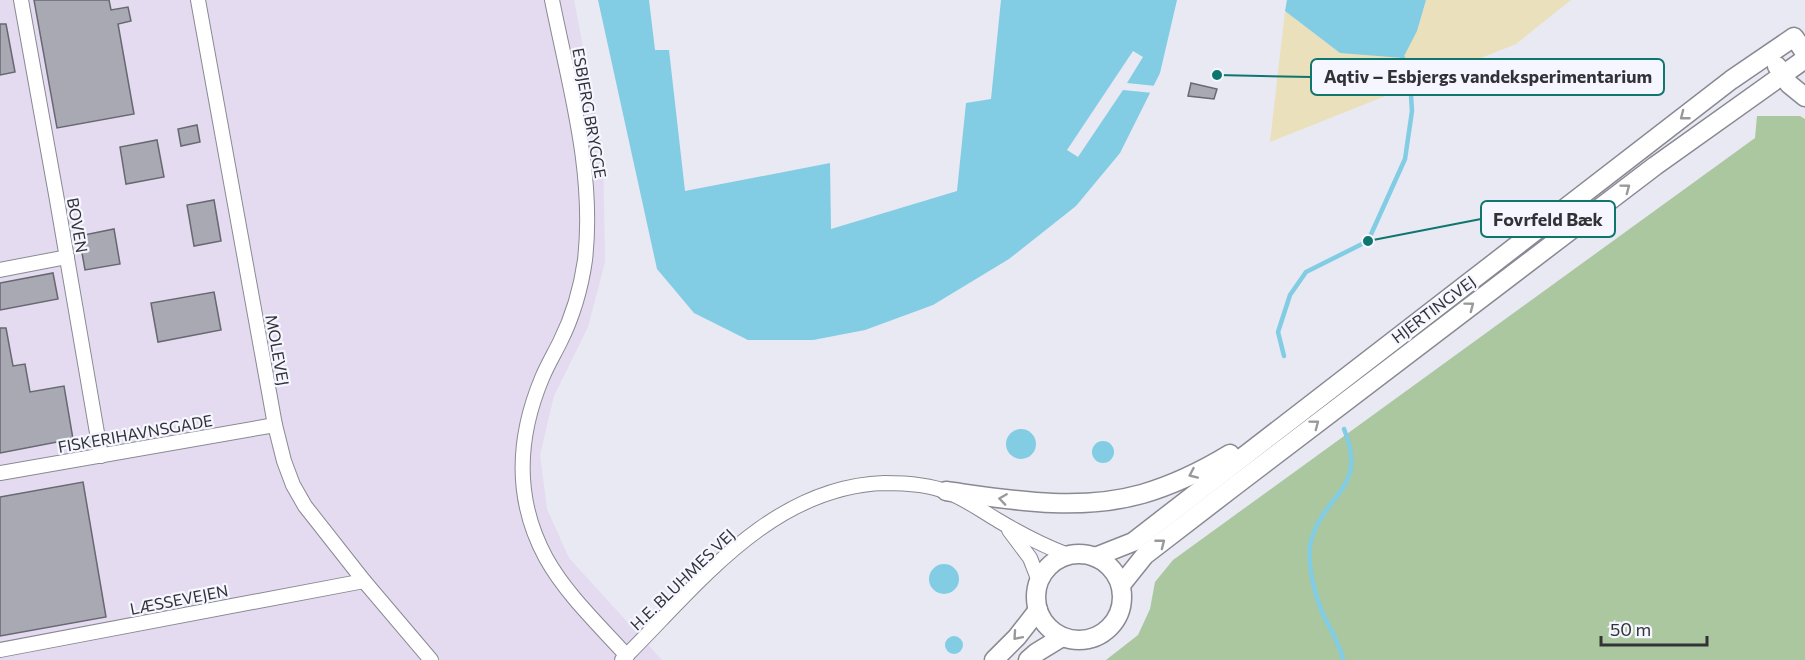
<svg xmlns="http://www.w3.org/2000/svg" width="1805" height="660" font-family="Commissioner,sans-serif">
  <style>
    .industrial { fill: #e4dbf0 }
    .green { fill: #aac79f }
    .sand { fill: #eae0bb }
    .water { fill: #82cce4 }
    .pier { fill: #e8e9f3 }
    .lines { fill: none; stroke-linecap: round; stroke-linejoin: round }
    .stream { stroke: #82cce4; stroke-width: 4.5 }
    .building { fill: #a8a9b3; stroke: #676871; stroke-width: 1.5 }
    .minor-casing { stroke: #898993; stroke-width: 16 }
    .major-casing { stroke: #898993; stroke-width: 21 }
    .minor { stroke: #fff; stroke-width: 14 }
    .major { stroke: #fff; stroke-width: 18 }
    .oneway { stroke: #99999b }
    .labels { text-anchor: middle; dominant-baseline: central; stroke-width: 4.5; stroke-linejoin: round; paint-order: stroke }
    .street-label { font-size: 16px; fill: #333337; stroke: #f5f6ff }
    .leader { fill: none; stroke: #0f766e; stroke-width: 2 }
    .callout-dot { fill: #0f766e; stroke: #f5f6ff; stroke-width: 2 }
    .callout { fill: #f5f6ff; stroke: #0f766e; stroke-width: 2 }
    .callout-label { font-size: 18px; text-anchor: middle; font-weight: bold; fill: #333337 }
  </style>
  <rect width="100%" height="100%" fill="#e8e9f3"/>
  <polygon class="industrial" points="0,0 574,0 603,150 605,262 588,327 554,396 540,455 547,509 569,558 662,660 0,660"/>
  <polygon class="green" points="1757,116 1800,116 1805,119 1805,660 1106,660 1138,635 1150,609 1155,582 1173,560 1755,138"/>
  <polygon class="sand" points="1426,0 1571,0 1516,44 1270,142 1285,11 1340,53 1417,31"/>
  <g class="water">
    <polygon points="598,0 649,0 655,50 669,50 685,191 830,163 831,229 957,191 966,103 991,99 1001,0 1177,0 1160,73 1120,153 1076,206 1009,259 933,305 865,330 813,340 748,340 694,313 657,269"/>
    <polygon points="1287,0 1426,0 1417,31 1403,58 1340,53 1285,11"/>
    <circle cx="1021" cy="444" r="15"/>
    <circle cx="1103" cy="452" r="11"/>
    <circle cx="944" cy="579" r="15"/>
    <circle cx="954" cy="645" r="9"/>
  </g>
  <polygon class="pier" points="1133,51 1143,57 1127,83 1156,86 1153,93 1123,90 1078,157 1067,150"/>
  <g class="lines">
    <g class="stream">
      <polyline points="1284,356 1278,332 1290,295 1306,272 1368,241 1405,159 1412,111 1411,95 1403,58"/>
      <path d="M1343 660C1340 644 1330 629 1323 614 1315 596 1306 561 1311 541 1324 492 1369 490 1344 429"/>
    </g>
  </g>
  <g class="building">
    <polygon points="34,0 109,0 111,10 128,7 131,21 118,24 134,114 57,128"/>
    <polygon points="0,24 6,24 15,72 0,75"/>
    <polygon points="1191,83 1217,89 1214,99 1188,96"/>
    <polygon points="197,125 200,142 181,146 178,129"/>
    <polygon points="157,140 164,177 126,184 120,147"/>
    <polygon points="214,200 221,241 194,246 187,205"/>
    <polygon points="114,229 120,264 85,270 79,236"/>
    <polygon points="53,273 58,299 0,310 0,283"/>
    <polygon points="214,292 221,330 158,342 151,303"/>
    <polygon points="0,328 6,328 13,366 25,364 30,392 64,386 73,439 0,453"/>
    <polygon points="83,482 106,617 0,636 0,497"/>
  </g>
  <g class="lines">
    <defs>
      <g id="minor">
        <polyline points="21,0 57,200 101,456"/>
        <polyline points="198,0 275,425 284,461 293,485 305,506 364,581 431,660"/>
        <path d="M552 0C569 85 595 172 585 260 581 288 573 316 560 342 554 354 547 366 542 378 517 438 514 499 546 558 566 594 599 625 627 656"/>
        <polyline points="0,270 67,257"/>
        <polyline points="0,473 275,425"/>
        <polyline points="1009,530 1030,558 1039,581"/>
        <polyline points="0,650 364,581"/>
        <path d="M622 660C697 586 770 487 884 483 905 483 928 484 947 492 966 499 982 511 999 521 1021 534 1044 546 1068 555"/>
      </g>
      <g id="major">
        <polyline points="1777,66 1789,84 1805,97"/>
        <path d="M946 491C1011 500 1078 512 1142 494 1173 485 1202 471 1230 454"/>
        <circle cx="1079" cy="597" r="43"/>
        <polyline points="1095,557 1133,542 1731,80 1794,37 1805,53"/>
        <polyline points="1121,585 1145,555 1236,485 1655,166 1805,59"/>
        <polyline points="994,660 1017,637 1038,610"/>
        <polyline points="1028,660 1036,653 1062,637"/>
      </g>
    </defs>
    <use href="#minor" class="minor-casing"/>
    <use href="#major" class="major-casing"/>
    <use href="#minor" class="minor"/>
    <use href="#major" class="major"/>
  </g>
  <defs><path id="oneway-chevron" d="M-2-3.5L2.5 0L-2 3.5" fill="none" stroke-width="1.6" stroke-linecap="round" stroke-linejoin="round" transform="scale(1.5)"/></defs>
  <g class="oneway">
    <use href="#oneway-chevron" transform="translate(1684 116) rotate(142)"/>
    <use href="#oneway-chevron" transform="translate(1626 188) rotate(-37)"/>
    <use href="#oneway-chevron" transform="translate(1470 306) rotate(-37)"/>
    <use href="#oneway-chevron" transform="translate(1315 424) rotate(-37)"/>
    <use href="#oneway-chevron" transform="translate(1193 474) rotate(156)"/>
    <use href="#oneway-chevron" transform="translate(1003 499) rotate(-172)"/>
    <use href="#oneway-chevron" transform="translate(1161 543) rotate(-38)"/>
    <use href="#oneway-chevron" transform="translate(1017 636) rotate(131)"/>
  </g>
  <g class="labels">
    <g class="street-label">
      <text transform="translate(590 113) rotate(80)">ESBJERG BRYGGE</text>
      <text transform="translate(78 225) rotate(80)">BOVEN</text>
      <text transform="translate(1433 309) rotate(-37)">HJERTINGVEJ</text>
      <text transform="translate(278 350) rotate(80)">MOLEVEJ</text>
      <text transform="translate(135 433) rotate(-10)">FISKERIHAVNSGADE</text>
      <text transform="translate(682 579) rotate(-44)">H.E. BLUHMES VEJ</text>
      <text transform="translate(179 599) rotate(-11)">LÆSSEVEJEN</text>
    </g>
  </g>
  <path class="leader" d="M1217 75L1311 77M1368 241L1481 219"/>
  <g class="callout-dot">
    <circle cx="1217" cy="75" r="6"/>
    <circle cx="1368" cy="241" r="6"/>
  </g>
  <g class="callout">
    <rect x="1311" y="59" width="353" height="36" rx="6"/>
    <rect x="1481" y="201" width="134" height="36" rx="6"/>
  </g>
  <g class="callout-label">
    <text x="1488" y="83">Aqtiv – Esbjergs vandeksperimentarium</text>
    <text x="1548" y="226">Fovrfeld Bæk</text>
  </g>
  <path d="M1601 636v9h106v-9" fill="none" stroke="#333337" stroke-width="3"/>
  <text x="1610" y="636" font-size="18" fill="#333337" stroke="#f5f6ff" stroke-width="4.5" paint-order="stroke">50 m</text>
</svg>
